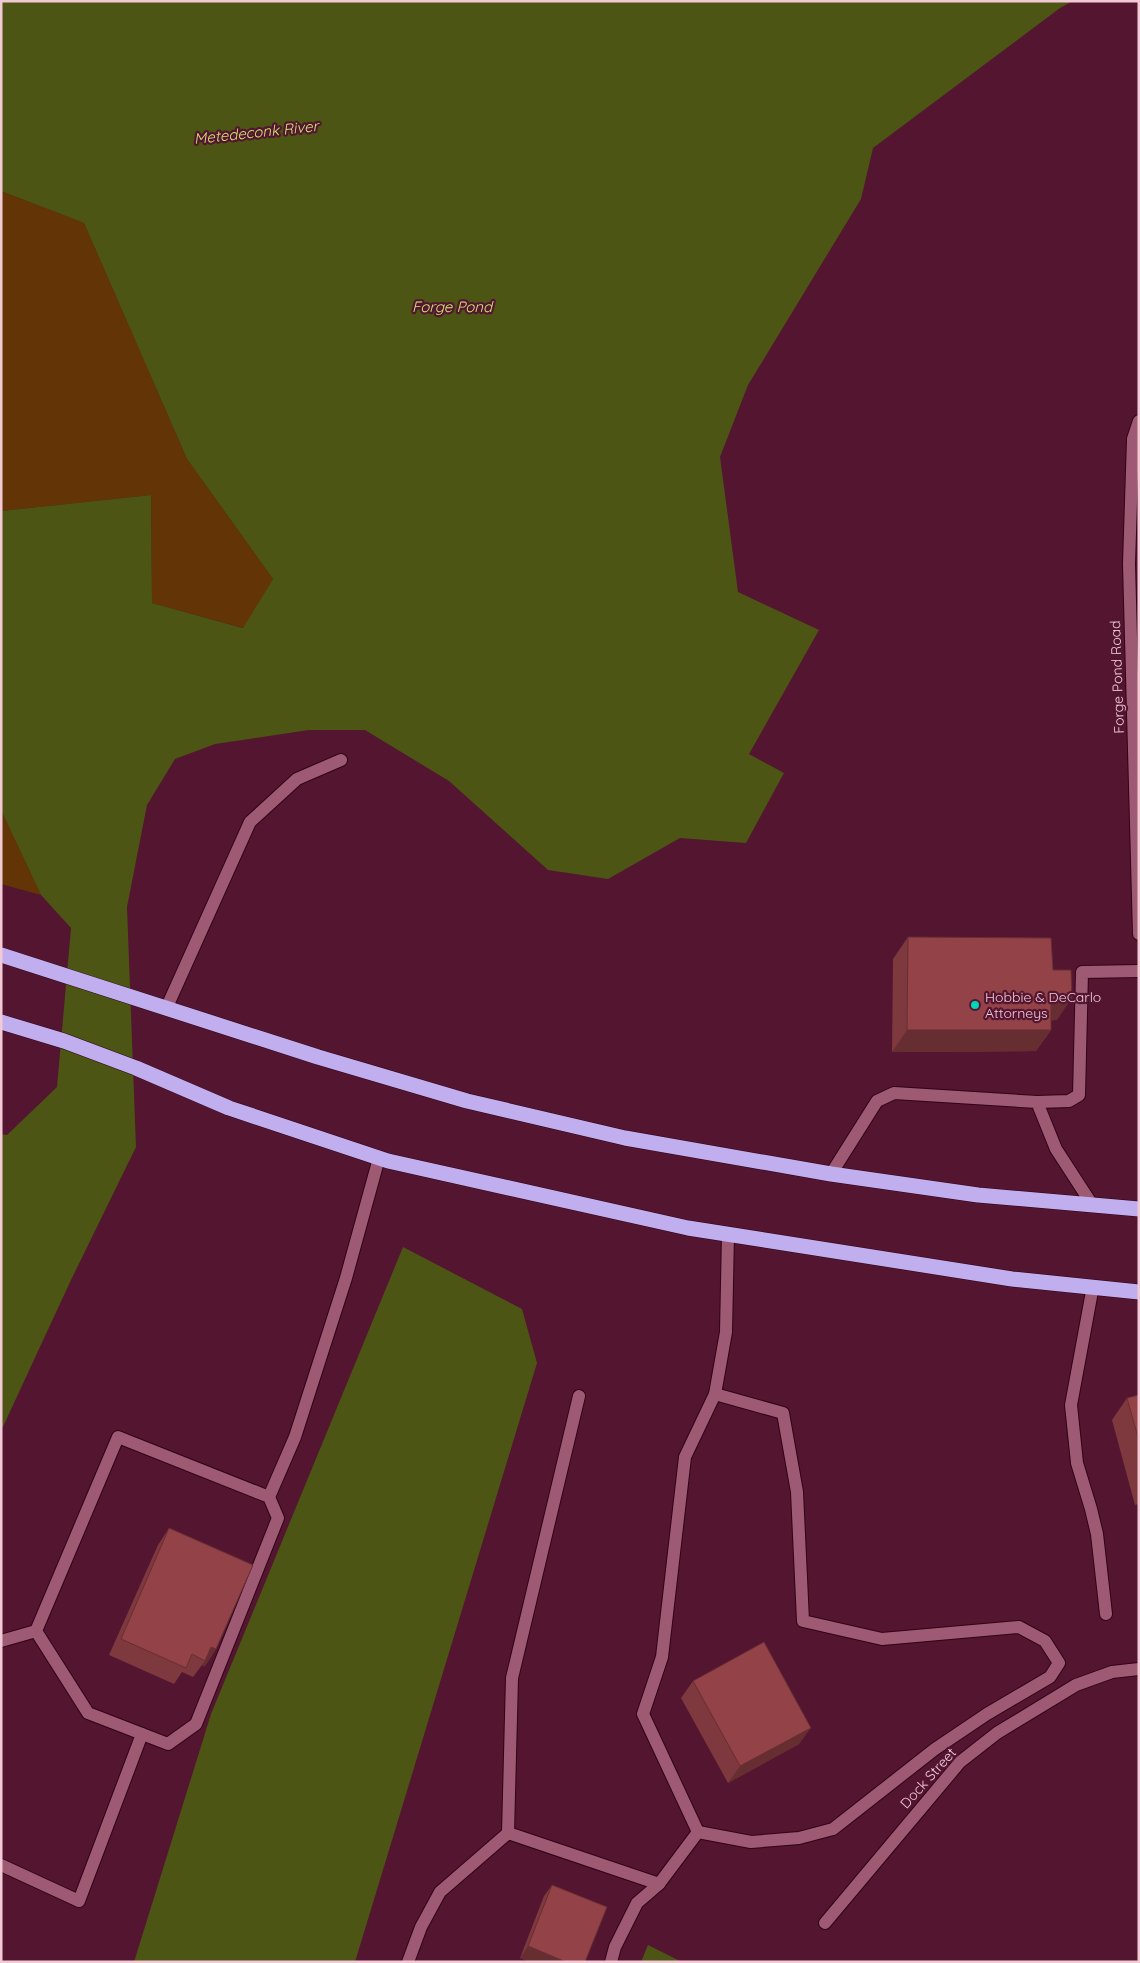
<svg xmlns="http://www.w3.org/2000/svg" width="1140" height="1963" font-family="Quicksand,sans-serif">
  <style>
    .green { fill: #633406 }
    .water { fill: #4c5514 }
    .lines { fill: none; stroke-linecap: round; stroke-linejoin: round }
    .lane-casing { stroke: #300318; stroke-width: 14 }
    .street-casing { stroke: #300318; stroke-width: 14 }
    .secondary-casing { stroke: #300318; stroke-width: 14 }
    .highway-casing { stroke: #300318; stroke-width: 16 }
    .lane { stroke: #9f5a73; stroke-width: 12 }
    .street { stroke: #9f5a73; stroke-width: 12 }
    .secondary { stroke: #9f5a73; stroke-width: 12 }
    .highway { stroke: #c1aeee; stroke-width: 15 }
    .wall { fill: #7e393e }
    .shaded-wall { fill: #672e32 }
    .building { fill: #934248; stroke: #672e32 }
    .poi-dot { fill: #00d5b7; stroke: #531530; stroke-width: 2 }
    .labels { text-anchor: middle; dominant-baseline: central; stroke-width: 4.5; stroke-linejoin: round; paint-order: stroke }
    .street-label { font-size: 14px; fill: #f2cad6; stroke: #531530 }
    .poi-label { font-size: 14px; fill: #f2cad6; stroke: #531530; text-anchor: start }
    .water-label { font-size: 15px; font-style: italic; fill: #d1e474; stroke: #531530 }
  </style>
  <rect width="100%" height="100%" fill="#531530"/>
  <g class="green">
    <polygon points="1,191 84,223 187,459 273,579 244,628 152,603 151,495 1,511"/>
    <polygon points="1,810 41,895 1,884"/>
  </g>
  <g class="water">
    <polygon points="1,1 1073,1 1060,8 873,148 861,199 748,385 720,457 738,592 819,630 749,754 784,773 746,843 680,838 608,879 548,870 449,781 365,730 309,730 215,744 175,759 147,805 127,907 136,1147 71,1280 1,1431 1,1134 7,1135 57,1087 71,928 41,895 1,810 1,511 151,495 152,603 243,628 273,579 187,459 84,223 1,191"/>
    <polygon points="403,1247 522,1309 537,1363 355,1962 134,1962 211,1714"/>
    <polygon points="648,1945 682,1962 641,1962"/>
  </g>
  <g class="lines">
    <defs>
      <g id="lane">
        <polyline points="166,1009 250,822 297,779 341,760"/>
        <polyline points="1037,1102 1069,1101 1079,1095 1082,972 1139,971"/>
        <polyline points="831,1174 877,1101 894,1093 1037,1102 1056,1149 1093,1206"/>
        <polyline points="579,1396 512,1678 508,1833 659,1884 698,1832 643,1714 662,1657 685,1457 715,1394 726,1332 728,1234"/>
        <polyline points="269,1497 278,1518 196,1724 168,1744 88,1713 36,1631 118,1437 269,1497 295,1437 346,1278 379,1158"/>
        <polyline points="1,1641 36,1631"/>
        <polyline points="698,1832 751,1842 799,1838 833,1829 935,1749 987,1714 1050,1677 1059,1663 1045,1641 1019,1627 882,1639 803,1621 797,1492 783,1413 715,1394"/>
        <polyline points="1,1865 79,1901 142,1734"/>
        <polyline points="408,1962 421,1927 440,1892 508,1833"/>
        <polyline points="611,1962 615,1947 637,1903 659,1884"/>
      </g>
      <g id="street">
        <polyline points="1093,1286 1071,1405 1077,1463 1091,1509 1097,1534 1106,1614"/>
        <polyline points="825,1923 960,1762 997,1733 1076,1685 1112,1672 1139,1669"/>
      </g>
      <polyline id="secondary" points="1139,421 1133,439 1129,564 1139,934"/>
      <g id="highway">
        <polyline points="1,955 318,1057 467,1101 625,1138 831,1174 978,1195 1139,1209"/>
        <polyline points="1,1022 64,1041 136,1068 229,1108 388,1161 688,1228 1012,1279 1139,1292"/>
      </g>
    </defs>
    <use href="#lane" class="lane-casing"/>
    <use href="#street" class="street-casing"/>
    <use href="#secondary" class="secondary-casing"/>
    <use href="#highway" class="highway-casing"/>
    <use href="#lane" class="lane"/>
    <use href="#street" class="street"/>
    <use href="#secondary" class="secondary"/>
    <use href="#highway" class="highway"/>
  </g>
  <g class="wall">
    <polygon points="908,937 1053,970 1057,1020 1051,1020 1051,1030 1036,1051 892,1052 893,959"/>
    <polygon points="1139,1395 1139,1504 1135,1505 1112,1420 1127,1398"/>
    <polygon points="169,1528 216,1649 205,1666 202,1665 193,1677 182,1672 174,1684 109,1655 158,1545"/>
    <polygon points="693,1681 799,1744 728,1783 681,1698"/>
    <polygon points="552,1885 585,1962 530,1962 520,1958 544,1896"/>
  </g>
  <g class="shaded-wall">
    <polygon points="1072,998 1057,1020 1036,1022 1051,1000"/>
    <polygon points="907,1030 1051,1030 1036,1051 892,1052"/>
    <polygon points="211,1647 216,1649 205,1666 202,1665 205,1661"/>
    <polygon points="811,1728 799,1744 728,1783 740,1766"/>
    <polygon points="528,1946 566,1962 530,1962 520,1958"/>
  </g>
  <g class="building">
    <polygon points="908,937 1051,938 1053,970 1071,970 1072,998 1051,1000 1051,1030 907,1030"/>
    <polygon points="1139,1395 1139,1441 1127,1398"/>
    <polygon points="169,1528 253,1565 216,1649 211,1647 205,1661 192,1654 186,1668 121,1639"/>
    <polygon points="764,1642 811,1728 740,1766 693,1681"/>
    <polygon points="552,1885 607,1907 585,1962 566,1962 528,1946"/>
  </g>
  <circle class="poi-dot" cx="975" cy="1005" r="5"/>
  <g class="labels">
    <g class="street-label">
      <text transform="translate(1117 677) rotate(-92)">Forge Pond Road</text>
      <text transform="translate(928 1778) rotate(-48)">Dock Street</text>
    </g>
    <g class="poi-label">
      <text x="985" y="997">Hobbie &amp; DeCarlo<tspan x="985" dy="16">Attorneys</tspan></text>
    </g>
    <g class="water-label">
      <text transform="translate(256 132) rotate(-6)">Metedeconk River</text>
      <text x="452" y="306">Forge Pond</text>
    </g>
  </g>
  <rect width="1140" height="1963" fill="none" stroke="#f2cad6" stroke-width="5"/>
</svg>
